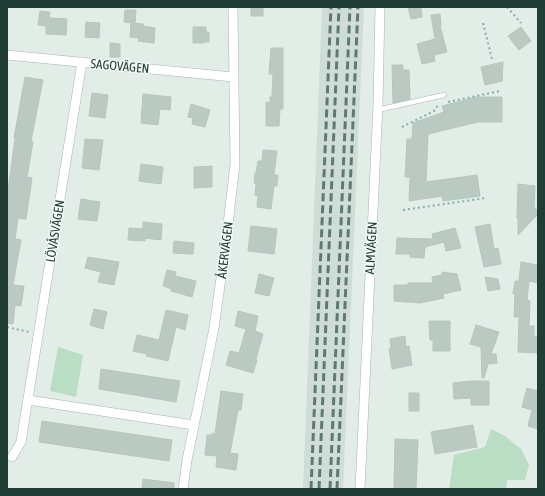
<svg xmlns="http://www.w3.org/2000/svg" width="545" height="496" font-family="'Asap Condensed',sans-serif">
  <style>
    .built { fill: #d0ddd6 }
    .green { fill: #badec3 }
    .building { fill: #bacac3; stroke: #b4c6be }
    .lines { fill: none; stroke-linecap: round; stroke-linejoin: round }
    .lane-casing { stroke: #a4b5ae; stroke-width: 5.5 }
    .street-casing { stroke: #a4b5ae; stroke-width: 10 }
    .path { stroke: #81b1a1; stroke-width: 2; stroke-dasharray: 2 3; stroke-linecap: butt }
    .lane { stroke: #fff; stroke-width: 4.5 }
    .street { stroke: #fff; stroke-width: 9 }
    .rail { stroke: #5c7a71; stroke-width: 3; stroke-dasharray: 8 4; stroke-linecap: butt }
    .labels { text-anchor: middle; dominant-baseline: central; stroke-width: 3; stroke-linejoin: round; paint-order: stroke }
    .street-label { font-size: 13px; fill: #213e36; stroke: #f3f9f6 }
  </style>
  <rect width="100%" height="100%" fill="#e2ede7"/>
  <polygon class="built" points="322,7 364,7 343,489 303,489"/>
  <g class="green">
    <polygon points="58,347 83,355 76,397 50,391"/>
    <polygon points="491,429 505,436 521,449 529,465 525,480 507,480 506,489 449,489 454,455 485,447"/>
  </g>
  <g class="building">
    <rect x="251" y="7" width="12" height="9"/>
    <polygon points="408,7 421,7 422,17 411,19"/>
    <polygon points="125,10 136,10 135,23 143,24 143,26 155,28 154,43 138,41 139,38 130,37 131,23 124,22"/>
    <polygon points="40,11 50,12 49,18 67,19 66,35 46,34 46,26 38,25"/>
    <polygon points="440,14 441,25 440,26 447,52 434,55 435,61 422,64 417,44 435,39 431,15"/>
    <polygon points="86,22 100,23 99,38 85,37"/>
    <polygon points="193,27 206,27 206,32 209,32 209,42 204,42 204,43 193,43"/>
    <polygon points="521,27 531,41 519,50 508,36"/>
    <polygon points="110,43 120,44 120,57 110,57"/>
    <polygon points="271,48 283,48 283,109 280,109 279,126 266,126 266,102 270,103 270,97 272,97 273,74 269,74"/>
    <polygon points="503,62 502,81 485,85 481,67"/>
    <polygon points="392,65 403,65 403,70 409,70 410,99 393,103"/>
    <polygon points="25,77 43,80 31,141 33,142 27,177 32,178 26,219 18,218 15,239 21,240 13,285 24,286 21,306 15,305 13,324 7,323 7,197 15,139 14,138"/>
    <polygon points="92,93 108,95 105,118 89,116"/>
    <polygon points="143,94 171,97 170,110 160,109 158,125 141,123"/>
    <polygon points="476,97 502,97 502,122 478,122 428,134 426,182 477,175 480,196 443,201 442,196 409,201 410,177 405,177 407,139 412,139 413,123 444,112 442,106"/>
    <polygon points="191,104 210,110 205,127 192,124 193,118 188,117"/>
    <polygon points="85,139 103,140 99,170 82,168"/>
    <polygon points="263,150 277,151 274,175 278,175 277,186 274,186 271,209 257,207 258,196 255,195 256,184 254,183 255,173 256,173 258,161 262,161"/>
    <polygon points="141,164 163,167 161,184 139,181"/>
    <polygon points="212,166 212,187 194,188 194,167"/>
    <polygon points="518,184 535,186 534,207 538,211 538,214 518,235 518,218 517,218"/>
    <polygon points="81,199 100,202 97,221 78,219"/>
    <polygon points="143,222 162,224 161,240 145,238 145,241 128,240 129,228 143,229"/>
    <polygon points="490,224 494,249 498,248 501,264 484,267 475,227"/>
    <polygon points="251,226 277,229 274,254 248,251"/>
    <polygon points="455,228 461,248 446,251 444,242 425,247 424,258 410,257 410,254 396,254 397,238 433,239 432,234"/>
    <polygon points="174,241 194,243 193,254 173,253"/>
    <polygon points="88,257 119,262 114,285 98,282 101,272 85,268"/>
    <polygon points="521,262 538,265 538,283 529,281 527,300 530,301 529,326 534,326 534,337 538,337 538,353 518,352 519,317 514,317 515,294 513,294 515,281 519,281"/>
    <polygon points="167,270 176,272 175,276 196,281 192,297 171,291 172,289 163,286"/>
    <polygon points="442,272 457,274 461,290 443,294 444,298 420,303 394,301 394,285 408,285 408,283 433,283 432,277 442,275"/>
    <polygon points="259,274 274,278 269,296 255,293"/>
    <polygon points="485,277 498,279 500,289 488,291"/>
    <polygon points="94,309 107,312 103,329 90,325"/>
    <polygon points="166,310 188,315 185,330 176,327 168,361 146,356 147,354 133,351 137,335 159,340"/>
    <polygon points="238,311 258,316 255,331 263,334 256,359 257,360 253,373 226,365 230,351 239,353 246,329 235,326"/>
    <polygon points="429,321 450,321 450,351 433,351 433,340 430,340"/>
    <polygon points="476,325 499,332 491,354 496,354 497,363 488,364 484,378 482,378 481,347 470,344"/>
    <polygon points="405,336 406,347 409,346 412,365 392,369 389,349 391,349 390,339"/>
    <polygon points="101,369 180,381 176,402 99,389"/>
    <polygon points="471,381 489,381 489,405 471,405 471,398 454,399 453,383"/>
    <polygon points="527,388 538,391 538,429 528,426 532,410 522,407"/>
    <polygon points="221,391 243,394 241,410 238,410 230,453 238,454 236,470 216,467 217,456 205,455 207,435 212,435 212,433 215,434"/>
    <rect x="409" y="393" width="10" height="18"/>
    <polygon points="42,421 172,440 169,461 39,442"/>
    <polygon points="473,425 477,447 435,454 431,432"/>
    <polygon points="395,439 418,440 416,489 394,489"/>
    <polygon points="143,479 174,483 174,489 142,489"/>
  </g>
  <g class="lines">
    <defs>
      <polyline id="lane" points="377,110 444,95"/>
      <g id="street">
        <polyline points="7,55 233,77"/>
        <polyline points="28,400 194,425"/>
        <polyline points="12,457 21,442 82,62"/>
        <polyline points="183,489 187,460 214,328 225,250 235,164 233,7"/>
        <polyline points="360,489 378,105 380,7"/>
      </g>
    </defs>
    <use href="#lane" class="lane-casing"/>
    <use href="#street" class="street-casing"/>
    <g class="path">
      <polyline points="507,7 521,23"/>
      <polyline points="483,23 492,59"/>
      <polyline points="448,102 500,91"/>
      <polyline points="402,127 434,111 438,105"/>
      <polyline points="403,210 486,198"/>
      <polyline points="7,327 29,332"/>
    </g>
    <use href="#lane" class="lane"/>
    <use href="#street" class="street"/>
    <g class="rail">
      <polyline points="311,489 331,7"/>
      <polyline points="319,489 339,7"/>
      <polyline points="330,489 350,7"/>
      <polyline points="337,489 358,7"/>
    </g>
  </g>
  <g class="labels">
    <g class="street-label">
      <text transform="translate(120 66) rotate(5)">SAGOVÄGEN</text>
      <text transform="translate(55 231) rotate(-81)">LÖVÅSVÄGEN</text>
      <text transform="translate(371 248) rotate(-87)">ALMVÄGEN</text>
      <text transform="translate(225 250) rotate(-83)">ÅKERVÄGEN</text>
    </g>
  </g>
  <rect width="545" height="496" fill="none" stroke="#213e36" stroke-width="16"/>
</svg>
